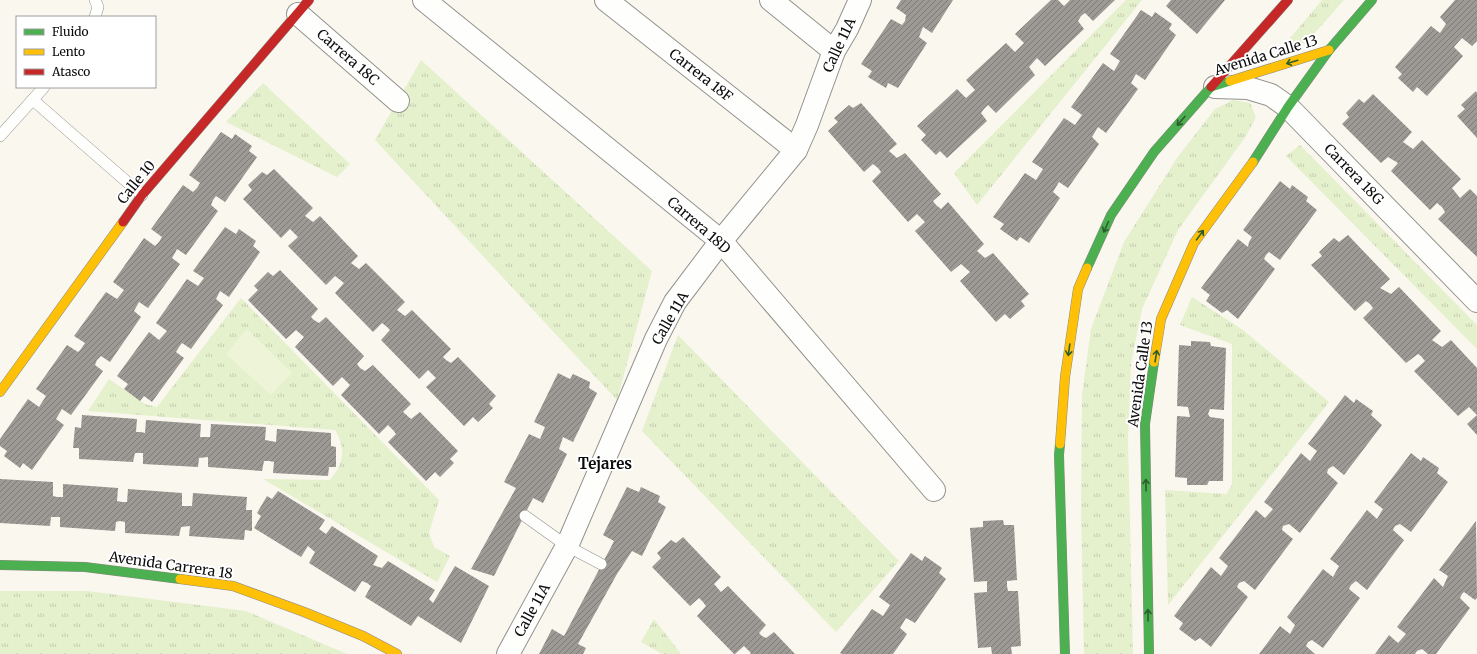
<svg xmlns="http://www.w3.org/2000/svg" width="1477" height="654" font-family="Merriweather,serif">
  <style>
    .grass { fill: url(#grass-tufts) }
    .pitch { fill: #eef4d8 }
    .building { fill: url(#building-hatch) }
    .lines { fill: none; stroke-linecap: round; stroke-linejoin: round }
    .lane-casing { stroke: #93928e; stroke-width: 12 }
    .street-casing { stroke: #93928e; stroke-width: 24 }
    .fast-casing { stroke: #8a8885; stroke-width: 10 }
    .slow-casing { stroke: #8a8885; stroke-width: 10 }
    .jam-casing { stroke: #8a8885; stroke-width: 10 }
    .lane { stroke: #fefefd; stroke-width: 11 }
    .street { stroke: #fefefd; stroke-width: 22 }
    .fast { stroke: #4caf50; stroke-width: 9 }
    .slow { stroke: #ffc107; stroke-width: 9 }
    .jam { stroke: #c62828; stroke-width: 9 }
    .oneway { stroke: #2c5e2e }
    .labels { text-anchor: middle; dominant-baseline: central; stroke-width: 4; stroke-linejoin: round; paint-order: stroke }
    .street-label { font-size: 14px; fill: #0c0c0c; stroke: #fff }
    .neighbourhood-label { font-size: 15px; font-weight: bold; fill: #0c0c0c; stroke: #fff }
  </style>
  <defs>
    <pattern id="grass-tufts" width="24" height="20" patternUnits="userSpaceOnUse"><rect width="24" height="20" fill="#e5f0cd"/><path d="M3 7l-1-3M5 7V3M7 7l1-3M15 17l-1-3M17 17v-4M19 17l1-3" fill="none" stroke="#c3cdaf"/></pattern>
    <pattern id="building-hatch" width="6" height="6" patternUnits="userSpaceOnUse"><rect width="6" height="6" fill="#9d9a95"/><path d="M-1 1l2-2M0 6l6-6M5 7l2-2" fill="none" stroke="#7e7c78"/></pattern>
  </defs>
  <rect width="100%" height="100%" fill="#faf7ef"/>
  <g class="grass">
    <polygon points="1126,0 1142,0 977,205 954,173"/>
    <polygon points="1322,0 1344,0 1306,43 1286,43"/>
    <polygon points="421,60 652,271 617,400 375,140"/>
    <polygon points="263,83 350,164 337,177 226,122"/>
    <polygon points="1233,100 1250,103 1256,117 1246,136 1178,230 1142,309 1131,363 1128,439 1133,654 1084,654 1081,509 1082,395 1091,329 1124,242 1177,158 1215,109"/>
    <polygon points="1300,145 1477,325 1477,349 1286,156"/>
    <polygon points="1192,297 1243,330 1329,402 1168,605 1165,490 1226,494 1232,485 1232,344 1180,325"/>
    <path d="M241 298 439 500 429 533 434 547 450 556 437 582 263 479 330 480C344 463 346 449 335 430L88 411 109 379 145 404 157 407Z"/>
    <polygon points="678,335 899,561 836,632 642,431"/>
    <polygon points="0,591 87,591 246,611 347,654 0,654"/>
    <polygon points="654,619 681,654 662,654 641,642"/>
  </g>
  <polygon class="pitch" points="247,329 292,373 271,395 226,354"/>
  <g class="building">
    <polygon points="901,0 953,0 932,33 923,27 919,37 927,43 898,88 888,83 886,88 868,77 872,71 861,64 891,19 902,25 905,21 906,15 896,8"/>
    <polygon points="1051,0 1058,0 1064,6 1070,0 1115,0 1093,21 1085,13 1081,16 1078,21 1084,29 1045,66 1037,58 1029,67 1035,75 996,113 988,105 984,109 981,113 987,121 947,158 940,151 936,155 921,140 926,135 917,126 957,89 966,98 975,90 966,80 1006,43 1015,52 1024,43 1015,34"/>
    <polygon points="1171,0 1225,0 1197,34 1166,6"/>
    <polygon points="1455,0 1477,0 1477,41 1472,46 1462,38 1454,47 1463,56 1427,96 1417,87 1413,92 1398,78 1402,74 1395,67 1431,26 1440,33 1446,24 1440,17"/>
    <polygon points="1141,10 1152,17 1155,12 1172,24 1169,29 1176,35 1145,80 1136,74 1131,83 1138,89 1106,133 1098,127 1092,137 1099,144 1068,188 1059,182 1053,192 1060,198 1029,243 1020,237 1017,241 1000,229 1004,224 993,217 1025,173 1036,180 1043,169 1032,162 1064,118 1075,125 1082,115 1071,107 1103,63 1114,71 1120,61 1110,54"/>
    <polygon points="1476,91 1477,93 1477,138 1457,116 1465,109 1461,105"/>
    <polygon points="1373,94 1412,132 1403,142 1413,149 1422,140 1461,179 1452,188 1460,198 1470,189 1477,196 1477,257 1438,219 1445,212 1442,207 1437,203 1430,210 1391,171 1398,163 1388,157 1381,163 1342,124 1349,117 1346,113 1359,99 1364,103"/>
    <polygon points="861,103 897,144 889,151 897,158 905,153 941,194 933,201 936,205 941,209 948,202 984,244 977,251 985,258 993,253 1029,294 1021,301 1025,306 1010,319 1005,314 996,322 960,281 970,272 961,264 951,272 915,231 925,222 917,214 908,222 872,181 881,172 878,168 873,164 864,172 828,131 838,122 834,118 849,105 853,108"/>
    <polygon points="221,132 232,139 235,134 252,146 249,151 257,157 225,202 216,196 213,200 211,205 218,211 186,255 177,249 175,253 172,258 180,264 148,308 139,302 134,311 141,317 110,362 101,356 97,360 95,365 103,371 71,415 62,409 56,419 64,425 32,470 23,463 20,468 4,456 7,451 0,446 0,439 28,399 39,407 46,396 36,389 67,345 78,352 81,349 85,343 74,336 106,292 117,299 124,290 113,282 144,238 155,246 159,242 162,237 151,229 183,185 193,192 197,188 200,183 189,175"/>
    <polygon points="274,169 313,208 305,216 313,222 320,216 358,256 351,263 359,269 366,263 405,302 397,310 405,316 412,310 451,349 443,357 446,360 451,363 458,357 496,396 489,404 493,408 478,422 473,417 464,426 426,387 436,378 428,370 419,379 381,340 390,330 387,327 382,323 373,332 335,293 344,283 335,276 326,285 288,246 298,237 290,229 281,238 243,199 252,190 248,185 262,172 267,175"/>
    <polygon points="1280,181 1290,189 1292,185 1308,197 1306,201 1317,210 1280,260 1269,252 1266,255 1264,259 1275,269 1238,319 1227,310 1222,313 1206,301 1210,295 1201,288 1238,239 1248,247 1249,242 1252,237 1243,230"/>
    <polygon points="225,227 236,234 239,229 256,241 253,246 260,252 229,297 220,291 216,299 223,305 191,349 182,343 179,347 176,352 184,358 152,402 144,396 140,401 124,389 128,384 117,376 149,332 159,340 167,331 156,323 187,279 198,286 204,278 193,271"/>
    <polygon points="1348,235 1390,279 1380,288 1391,294 1399,287 1441,331 1432,340 1442,347 1451,340 1477,368 1477,415 1469,407 1458,416 1414,371 1425,361 1421,356 1418,354 1406,363 1363,318 1373,308 1370,304 1366,301 1355,311 1311,265 1322,256 1319,252 1334,238 1339,242"/>
    <polygon points="280,270 318,309 311,317 314,320 319,323 326,317 364,356 357,364 360,368 365,371 373,365 411,404 403,412 411,419 420,412 458,451 450,459 454,463 440,477 435,472 426,481 388,442 396,434 393,430 388,425 379,434 341,395 350,385 342,377 333,386 295,347 304,337 296,330 286,339 248,300 258,290 254,286 268,272 273,276"/>
    <polygon points="1191,341 1210,342 1211,346 1226,348 1224,410 1210,409 1208,414 1210,417 1224,419 1223,481 1209,481 1207,485 1187,485 1187,478 1175,477 1177,416 1190,417 1188,407 1177,406 1179,345 1191,346"/>
    <polygon points="558,373 570,379 573,374 590,382 589,388 597,393 573,442 563,437 559,449 567,454 543,503 533,498 494,576 471,569 516,488 504,482 529,434 540,439 545,427 534,422"/>
    <polygon points="1345,395 1354,403 1356,399 1373,411 1371,415 1382,425 1344,475 1333,466 1328,469 1327,473 1338,483 1300,533 1289,524 1283,526 1282,530 1293,539 1255,590 1244,581 1239,583 1237,587 1248,597 1211,647 1200,638 1195,641 1179,629 1183,623 1174,616 1211,567 1221,576 1228,566 1219,558 1256,510 1265,518 1273,509 1264,502 1301,453 1310,461 1317,451 1308,444"/>
    <polygon points="82,415 137,419 136,432 141,432 145,433 146,420 201,424 200,437 210,437 211,424 266,427 265,440 276,442 277,429 331,433 331,446 336,447 336,467 329,467 328,476 273,473 274,462 269,461 264,461 262,471 208,467 208,457 199,458 198,467 143,464 143,453 135,453 133,462 79,459 79,448 73,448 75,427 81,428"/>
    <polygon points="1477,415 1477,435 1467,424"/>
    <polygon points="1411,453 1421,461 1423,457 1439,468 1437,473 1448,482 1411,532 1400,524 1395,526 1393,530 1404,540 1367,590 1356,581 1351,585 1349,589 1360,598 1323,648 1312,640 1308,642 1306,646 1315,654 1259,654 1280,626 1290,634 1295,625 1287,617 1323,569 1333,577 1339,566 1330,559 1367,510 1377,519 1383,509 1374,502"/>
    <polygon points="0,479 53,482 53,496 57,497 63,497 63,484 118,488 117,501 122,502 127,502 128,489 182,493 182,506 192,506 193,493 247,497 246,510 252,510 252,531 245,530 244,540 189,536 190,526 181,527 179,536 125,533 125,522 120,521 116,522 115,531 60,527 60,517 51,517 50,526 0,523"/>
    <polygon points="627,487 639,492 641,487 660,496 658,502 666,507 642,556 632,551 617,574 578,644 586,648 583,654 539,654 552,629 564,636 611,547 614,541 603,535"/>
    <polygon points="278,491 325,520 319,529 326,534 332,526 378,556 373,565 382,568 388,561 435,590 429,599 433,603 455,566 489,586 461,643 418,616 411,626 365,597 371,586 367,583 362,581 355,592 309,563 315,552 308,546 301,557 254,528 261,516 257,513 267,496 272,499"/>
    <polygon points="1003,520 1004,525 1014,525 1017,580 1007,581 1007,586 1008,591 1018,591 1021,646 1011,647 1012,654 992,654 991,647 978,648 974,593 987,592 987,581 974,582 970,528 983,527 983,521"/>
    <polygon points="1476,521 1477,598 1475,600 1464,592 1462,594 1460,598 1470,608 1436,654 1428,654 1422,649 1417,651 1415,654 1375,654 1389,635 1398,643 1406,634 1397,627 1434,578 1443,587 1448,576 1439,570"/>
    <polygon points="683,537 721,577 714,584 721,592 728,586 766,625 759,633 762,636 766,638 774,632 795,654 750,654 751,653 744,646 735,654 734,654 697,616 706,606 703,602 699,598 690,606 652,567 661,558 657,553 671,540 676,543"/>
    <polygon points="911,553 922,561 925,556 942,568 939,573 946,579 915,623 906,618 900,628 907,634 893,654 842,654 840,653 872,609 883,616 890,605 879,597"/>
  </g>
  <g class="lines">
    <defs>
      <g id="lane">
        <polyline points="95,0 98,7 95,17"/>
        <polyline points="33,100 142,195"/>
        <polyline points="0,136 44,87"/>
        <polyline points="525,516 567,546 601,564"/>
      </g>
      <g id="street">
        <polyline points="424,0 721,241 934,490"/>
        <polyline points="606,0 796,150"/>
        <polyline points="771,0 834,51"/>
        <polyline points="298,14 398,101"/>
        <polyline points="1215,87 1248,88 1271,95 1288,107 1477,301"/>
        <polyline points="508,654 567,546 656,339 675,302 721,241 796,150 807,125 834,51 847,29 860,0"/>
      </g>
      <g id="fast">
        <polyline points="1253,162 1288,107 1329,50 1372,0"/>
        <polyline points="1087,268 1111,215 1154,152 1211,87 1230,81"/>
        <polyline points="1060,444 1059,455 1065,654"/>
        <polyline points="0,565 85,567 180,579"/>
        <polyline points="1149,654 1145,424 1154,362"/>
      </g>
      <g id="slow">
        <polyline points="1230,81 1329,50"/>
        <polyline points="1154,362 1161,319 1194,243 1253,162"/>
        <polyline points="0,392 123,222"/>
        <polyline points="1060,444 1065,377 1078,289 1087,268"/>
        <polyline points="180,579 233,586 304,612 363,636 397,654"/>
      </g>
      <g id="jam">
        <polyline points="1211,87 1288,0"/>
        <polyline points="123,222 142,195 309,0"/>
      </g>
    </defs>
    <use href="#lane" class="lane-casing"/>
    <use href="#street" class="street-casing"/>
    <use href="#fast" class="fast-casing"/>
    <use href="#slow" class="slow-casing"/>
    <use href="#jam" class="jam-casing"/>
    <use href="#lane" class="lane"/>
    <use href="#street" class="street"/>
    <use href="#fast" class="fast"/>
    <use href="#slow" class="slow"/>
    <use href="#jam" class="jam"/>
  </g>
  <defs><path id="oneway-shaft" d="M-6 0H5M1.5-3L5.5 0L1.5 3" fill="none" stroke-width="1.6" stroke-linecap="round" stroke-linejoin="round"/></defs>
  <g class="oneway">
    <use href="#oneway-shaft" transform="translate(1292 62) rotate(163)"/>
    <use href="#oneway-shaft" transform="translate(1181 121) rotate(131)"/>
    <use href="#oneway-shaft" transform="translate(1106 227) rotate(114)"/>
    <use href="#oneway-shaft" transform="translate(1200 235) rotate(-54)"/>
    <use href="#oneway-shaft" transform="translate(1069 350) rotate(98)"/>
    <use href="#oneway-shaft" transform="translate(1156 356) rotate(-81)"/>
    <use href="#oneway-shaft" transform="translate(1146 485) rotate(-91)"/>
    <use href="#oneway-shaft" transform="translate(1148 615) rotate(-91)"/>
  </g>
  <g class="labels">
    <g class="street-label">
      <text transform="translate(839 45) rotate(-65)">Calle 11A</text>
      <text transform="translate(1266 55) rotate(-17)">Avenida Calle 13</text>
      <text transform="translate(348 57) rotate(41)">Carrera 18C</text>
      <text transform="translate(701 75) rotate(38)">Carrera 18F</text>
      <text transform="translate(1354 174) rotate(46)">Carrera 18G</text>
      <text transform="translate(136 182) rotate(-51)">Calle 10</text>
      <text transform="translate(699 225) rotate(41)">Carrera 18D</text>
      <text transform="translate(670 318) rotate(-60)">Calle 11A</text>
      <text transform="translate(1140 374) rotate(-82)">Avenida Calle 13</text>
      <text transform="translate(171 565) rotate(8)">Avenida Carrera 18</text>
      <text transform="translate(532 610) rotate(-61)">Calle 11A</text>
    </g>
    <g class="neighbourhood-label">
      <text x="605" y="463">Tejares</text>
    </g>
  </g>
  <rect x="16" y="16" width="140" height="72" fill="#ffffff" stroke="#9e9e9e"/>
  <rect x="24" y="29" width="20" height="6" fill="#4caf50" stroke="#9e9e9e"/>
  <text x="52" y="36" font-size="12" fill="#0c0c0c">Fluido</text>
  <rect x="24" y="49" width="20" height="6" fill="#ffc107" stroke="#9e9e9e"/>
  <text x="52" y="56" font-size="12" fill="#0c0c0c">Lento</text>
  <rect x="24" y="69" width="20" height="6" fill="#c62828" stroke="#9e9e9e"/>
  <text x="52" y="76" font-size="12" fill="#0c0c0c">Atasco</text>
</svg>
